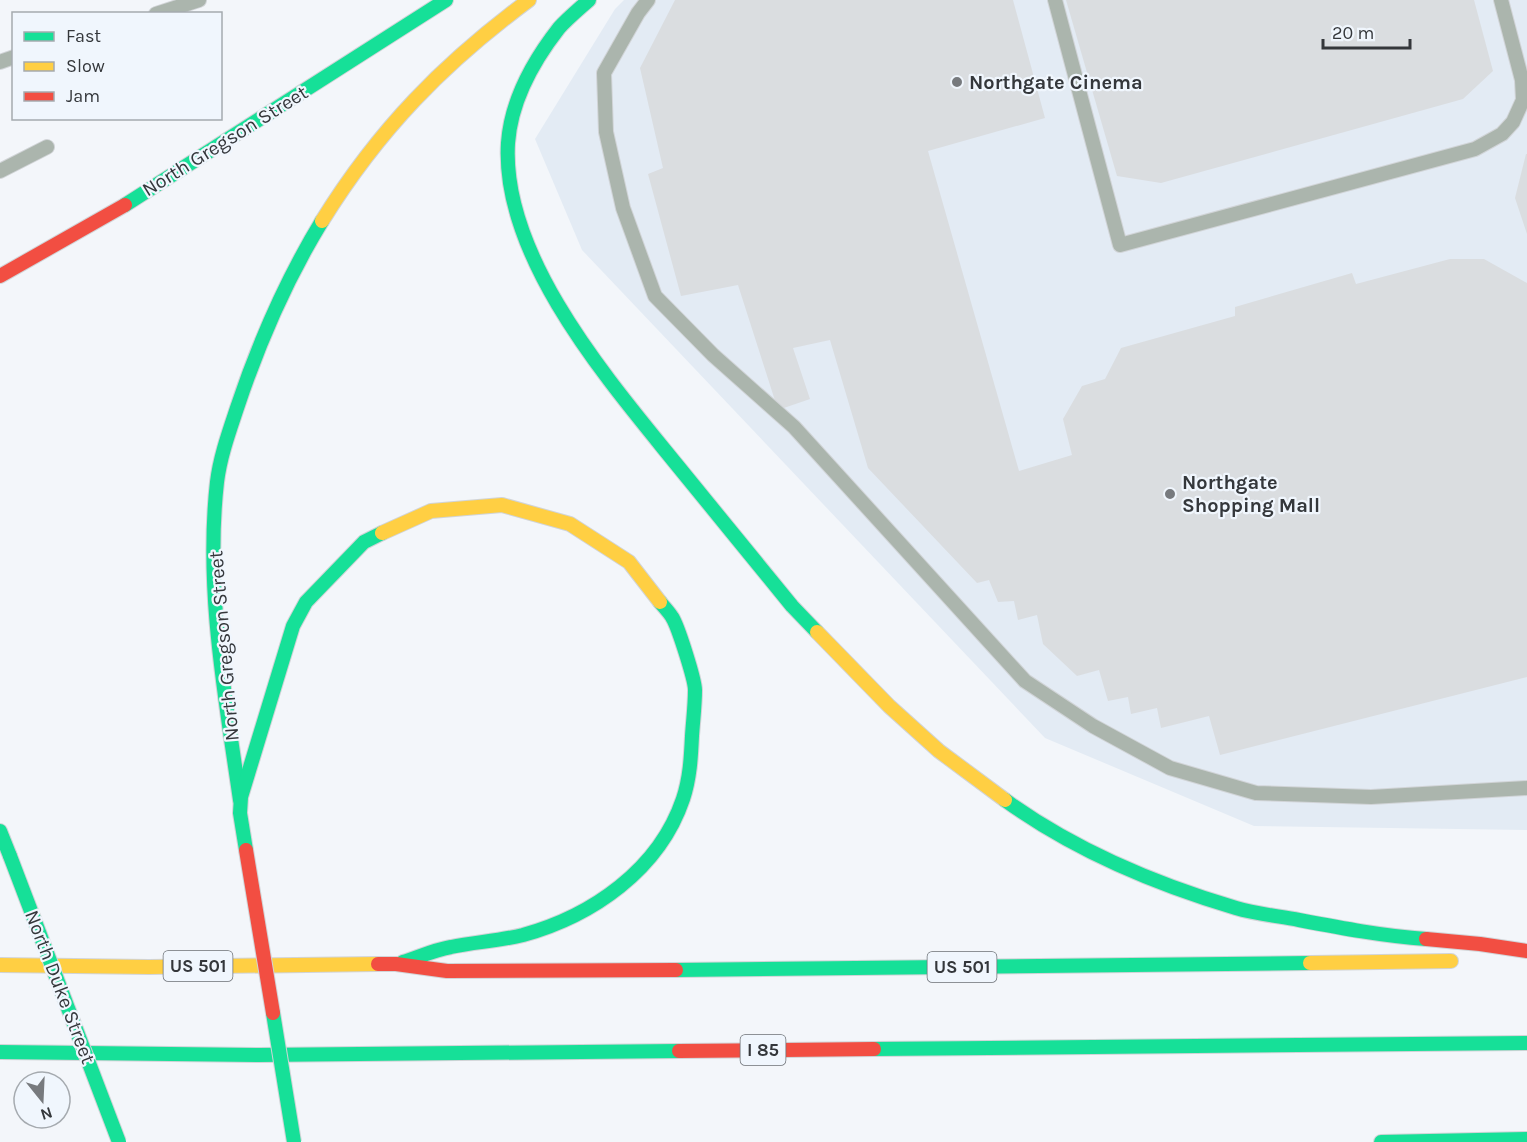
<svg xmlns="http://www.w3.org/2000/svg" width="1527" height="1142" font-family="Karla,sans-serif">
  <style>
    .built { fill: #e3ebf4 }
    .building { fill: #dadde0 }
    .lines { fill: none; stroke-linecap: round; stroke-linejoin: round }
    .lane-casing { stroke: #d1d4d7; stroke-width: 16 }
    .fast-casing { stroke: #d1d4d7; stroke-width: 16 }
    .slow-casing { stroke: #d1d4d7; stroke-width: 16 }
    .jam-casing { stroke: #d1d4d7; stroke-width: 16 }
    .lane { stroke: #abb5ad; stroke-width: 14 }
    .fast { stroke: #16e098; stroke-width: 14 }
    .slow { stroke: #ffcf43; stroke-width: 14 }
    .jam { stroke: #f24e42; stroke-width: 14 }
    .fast-bridge-casing { stroke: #d1d4d7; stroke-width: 16; stroke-linecap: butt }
    .jam-bridge-casing { stroke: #d1d4d7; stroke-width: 16; stroke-linecap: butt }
    .fast-bridge { stroke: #16e098; stroke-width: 14 }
    .jam-bridge { stroke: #f24e42; stroke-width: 14 }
    .poi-dot { fill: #777a7e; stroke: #f0f6fd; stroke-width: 2 }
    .labels { text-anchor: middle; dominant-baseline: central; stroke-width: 4.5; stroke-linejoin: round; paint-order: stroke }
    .shield { fill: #f0f6fd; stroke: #6c7075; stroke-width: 1.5 }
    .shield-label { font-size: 18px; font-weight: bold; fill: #34373b }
    .poi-label { font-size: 20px; font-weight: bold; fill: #34373b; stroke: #f0f6fd; text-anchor: start }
    .street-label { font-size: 20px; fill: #34373b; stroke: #f0f6fd }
  </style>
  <rect width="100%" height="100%" fill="#f3f6fa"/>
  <polygon class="built" points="624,0 1527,0 1527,830 1254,826 1045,738 582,250 535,139 615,9"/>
  <g class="building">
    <polygon points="675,0 1013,0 1045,118 928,151 1019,471 1072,455 1063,419 1082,386 1105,379 1121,348 1235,316 1235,307 1352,273 1356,284 1450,259 1484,259 1527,283 1527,677 1220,755 1209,716 1161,728 1157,708 1131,714 1128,697 1108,701 1099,670 1077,676 1043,644 1037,615 1018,620 1014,601 998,602 989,580 977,583 868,468 830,340 793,348 810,399 778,410 738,285 681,296 648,174 663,168 640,68"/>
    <polygon points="1066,0 1474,0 1493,71 1463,99 1161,183 1117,176"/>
    <polygon points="1526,154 1527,154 1527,234 1515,198"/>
  </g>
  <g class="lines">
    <defs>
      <g id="lane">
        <polyline points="648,0 638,13 604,73 606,132 623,208 655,296 713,355 794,427 1025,681 1093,726 1170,768 1256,793 1371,797 1527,788"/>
        <polyline points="1055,0 1120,245 1475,149 1502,134 1513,122 1523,100 1522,80 1501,0"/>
        <polyline points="156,14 199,0"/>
        <polyline points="0,62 14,57"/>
        <polyline points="0,171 47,147"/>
      </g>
      <g id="fast">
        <path d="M589 0C579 9 568 18 559 28 534 60 511 101 508 143 501 257 609 381 677 465 715 512 754 559 792 606L817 632"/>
        <polyline points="125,205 446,0"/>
        <path d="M240 800C225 696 205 588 217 482 220 457 229 432 237 408 259 342 286 280 322 221"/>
        <path d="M1005 800C1074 850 1155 884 1236 908 1256 914 1278 916 1299 920 1341 928 1383 936 1426 939"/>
        <polyline points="0,831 10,856"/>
        <polyline points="246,850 240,813 241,797 293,626 306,602 364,542 382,533"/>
        <path d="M403 962C419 957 434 950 451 947 475 942 499 941 523 935 592 916 659 870 683 799 690 778 691 757 692 736 693 721 695 705 695 690 695 680 678 626 672 617 669 612 664 607 660 602"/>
        <polyline points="676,970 1310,963"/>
        <polyline points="874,1049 1527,1043"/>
        <polyline points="0,1052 259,1055 679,1051"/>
        <polyline points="1381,1142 1527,1139"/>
      </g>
      <g id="slow">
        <path d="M322 221C379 129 443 64 529 0"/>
        <polyline points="382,533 431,511 502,505 570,524 629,562 660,602"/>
        <polyline points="817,632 889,706 939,751 1005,800"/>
        <polyline points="1310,963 1451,961"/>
        <polyline points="0,965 149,967 378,964"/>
      </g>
      <g id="jam">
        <polyline points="0,276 125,205"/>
        <polyline points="1426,939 1480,944 1527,951"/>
        <polyline points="378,964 396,964 447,971 676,970"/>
        <polyline points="679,1051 874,1049"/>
      </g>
    </defs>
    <use href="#lane" class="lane-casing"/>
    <use href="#fast" class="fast-casing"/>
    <use href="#slow" class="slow-casing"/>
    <use href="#jam" class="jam-casing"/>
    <use href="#lane" class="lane"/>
    <use href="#fast" class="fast"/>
    <use href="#slow" class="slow"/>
    <use href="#jam" class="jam"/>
    <defs>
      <g id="fast-bridge">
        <polyline points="10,856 119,1142"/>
        <polyline points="273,1013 294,1142"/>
      </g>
      <polyline id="jam-bridge" points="246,850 273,1013"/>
    </defs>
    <use href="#fast-bridge" class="fast-bridge-casing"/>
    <use href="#jam-bridge" class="jam-bridge-casing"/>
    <use href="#fast-bridge" class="fast-bridge"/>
    <use href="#jam-bridge" class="jam-bridge"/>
  </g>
  <g class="poi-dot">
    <circle cx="957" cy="82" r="6"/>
    <circle cx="1170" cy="494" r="6"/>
  </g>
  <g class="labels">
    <g class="shield">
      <rect x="163.5" y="951" width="69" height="30" rx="4.5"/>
      <rect x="927.5" y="952" width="69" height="30" rx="4.5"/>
      <rect x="740.5" y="1035" width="45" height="30" rx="4.5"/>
    </g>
    <g class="shield-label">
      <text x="198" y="966">US 501</text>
      <text x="962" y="967">US 501</text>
      <text x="763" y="1050">I 85</text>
    </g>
    <g class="poi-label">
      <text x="969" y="82">Northgate Cinema</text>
      <text x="1182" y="482">Northgate<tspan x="1182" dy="23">Shopping Mall</tspan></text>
    </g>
    <g class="street-label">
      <text transform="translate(225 141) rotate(-32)">North Gregson Street</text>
      <text transform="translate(224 646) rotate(-95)">North Gregson Street</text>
      <text transform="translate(60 987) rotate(69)">North Duke Street</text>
    </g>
  </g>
  <rect x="12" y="12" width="210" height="108" fill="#f0f6fd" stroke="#a5aaaf" stroke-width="1.5"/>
  <rect x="24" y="32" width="30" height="9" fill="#16e098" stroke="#a5aaaf" stroke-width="1.5"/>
  <text x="66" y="42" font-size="18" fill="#34373b">Fast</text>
  <rect x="24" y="62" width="30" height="9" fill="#ffcf43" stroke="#a5aaaf" stroke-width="1.5"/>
  <text x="66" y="72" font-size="18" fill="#34373b">Slow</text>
  <rect x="24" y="92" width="30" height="9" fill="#f24e42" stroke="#a5aaaf" stroke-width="1.5"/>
  <text x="66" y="102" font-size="18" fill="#34373b">Jam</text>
  <g transform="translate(42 1100) rotate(162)"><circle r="28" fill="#f0f6fd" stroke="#a5aaaf" stroke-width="1.5"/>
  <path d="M0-4.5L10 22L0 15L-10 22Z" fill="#777a7e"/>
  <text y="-9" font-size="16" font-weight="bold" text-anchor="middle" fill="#34373b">N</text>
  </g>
  <path d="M1323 39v9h87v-9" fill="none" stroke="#34373b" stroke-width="3"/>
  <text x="1332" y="39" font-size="18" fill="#34373b" stroke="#f0f6fd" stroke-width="4.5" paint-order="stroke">20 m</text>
</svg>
